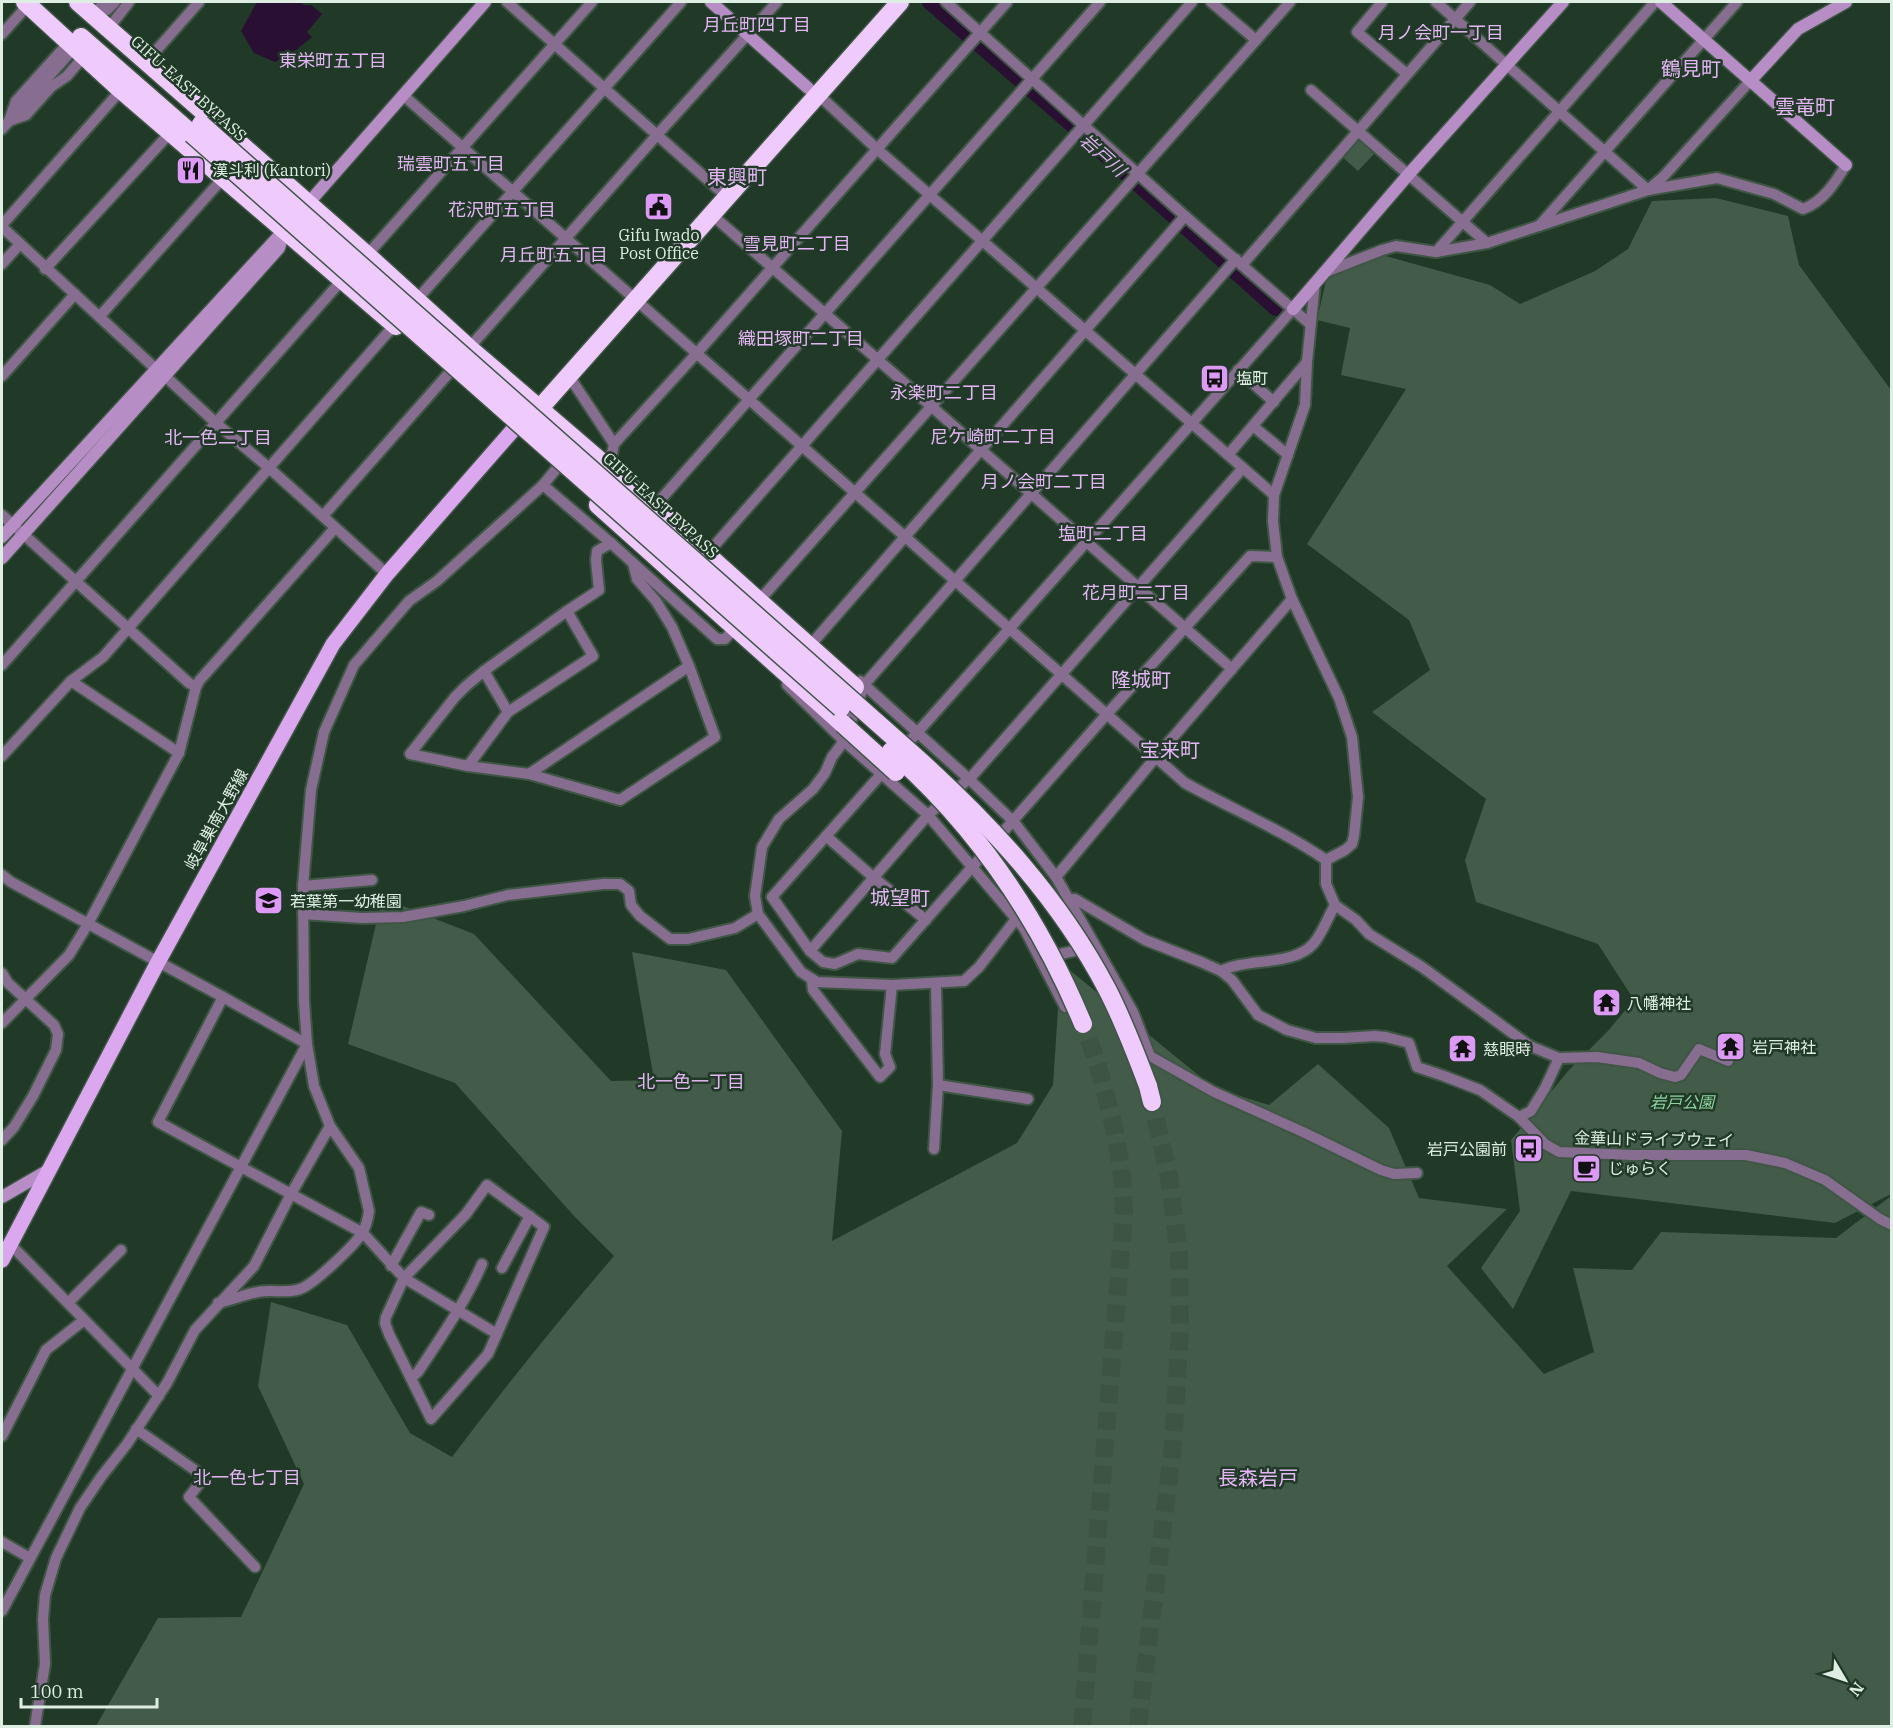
<svg xmlns="http://www.w3.org/2000/svg" width="1893" height="1728" font-family="'IBM Plex Serif','Noto Sans JP',serif">
  <style>
    .green { fill: #425c49 }
    .water { fill: #290f32 }
    .lines { fill: none; stroke-linecap: round; stroke-linejoin: round }
    .river { stroke: #290f32; stroke-width: 16 }
    .highway-tunnel { stroke: #3e5443; stroke-width: 18; stroke-dasharray: 18 9; stroke-linecap: butt }
    .street-casing { stroke: #3f5645; stroke-width: 14 }
    .secondary-casing { stroke: #3f5645; stroke-width: 15 }
    .primary-casing { stroke: #3f5645; stroke-width: 18 }
    .highway-casing { stroke: #3f5645; stroke-width: 21 }
    .street { stroke: #876e90; stroke-width: 10 }
    .secondary { stroke: #b68ec5; stroke-width: 12 }
    .primary { stroke: #dba7ee; stroke-width: 15 }
    .highway { stroke: #efcafd; stroke-width: 18 }
    .highway-bridge-casing { stroke: #3f5645; stroke-width: 21; stroke-linecap: butt }
    .highway-bridge { stroke: #efcafd; stroke-width: 18 }
    .labels { text-anchor: middle; dominant-baseline: central; stroke-width: 5; stroke-linejoin: round; paint-order: stroke }
    .street-label { font-size: 16px; fill: #dfeee3; stroke: #213927 }
    .poi-label { font-size: 16px; fill: #dfeee3; stroke: #213927; text-anchor: start }
    .park-label { font-size: 16px; font-style: italic; fill: #8ed5a1; stroke: #213927 }
    .neighbourhood-label { font-size: 18px; fill: #e4b6f5; stroke: #213927 }
    .water-label { font-size: 18px; font-style: italic; fill: #dbaded; stroke: #213927 }
    .quarter-label { font-size: 20px; fill: #e4b6f5; stroke: #213927 }
  </style>
  <rect width="100%" height="100%" fill="#213927"/>
  <g class="green">
    <polygon points="1356,137 1374,154 1358,171 1340,155"/>
    <polygon points="1716,198 1788,216 1799,265 1891,390 1891,1194 1835,1223 1571,1191 1513,1309 1481,1268 1520,1211 1511,1140 1569,1070 1607,1032 1634,1000 1598,944 1476,902 1465,860 1486,799 1372,712 1430,670 1409,620 1307,544 1406,389 1341,375 1350,328 1317,320 1327,276 1382,255 1490,285 1520,304 1595,271 1628,249 1652,201"/>
    <path d="M382 898 474 934 611 1081 654 1080 632 952 726 970 842 1131 832 1241 1017 1143 1053 1085 1061 963 1214 1088 1269 1105 1318 1064 1389 1128 1419 1198 1507 1209 1447 1266 1544 1374 1594 1352 1573 1268 1632 1270 1661 1232 1836 1238 1891 1196V1726H96L158 1618 241 1617 304 1484 258 1386 271 1302 347 1325 410 1433 452 1457C504 1388 558 1321 614 1256L575 1217 455 1083 348 1044Z"/>
  </g>
  <polygon class="water" points="257,2 300,2 304,5 311,5 322,14 307,32 312,37 296,50 275,62 254,53 241,31"/>
  <g class="lines">
    <polyline class="river" points="930,2 1068,121 1276,308"/>
    <g class="highway-tunnel">
      <path d="M1082 1726 1124 1213C1123 1196 1123 1179 1120 1162 1114 1119 1102 1078 1088 1036"/>
      <polyline points="1138,1726 1173,1445 1180,1330 1179,1255 1169,1177 1152,1102"/>
    </g>
    <defs>
      <g id="street">
        <polyline points="507,2 718,189"/>
        <polyline points="946,2 1185,216 1310,324"/>
        <polyline points="1211,2 1256,40"/>
        <polyline points="1382,2 1357,32 1407,74"/>
        <polyline points="1436,2 1648,190"/>
        <polyline points="107,10 115,2"/>
        <polyline points="94,14 105,2"/>
        <polyline points="109,28 129,2"/>
        <polyline points="2,34 28,5"/>
        <polyline points="147,61 199,2"/>
        <polyline points="1311,90 1487,243"/>
        <polyline points="814,92 823,99 877,149 1274,495"/>
        <path d="M403 95 1185 783C1232 809 1282 830 1326 860"/>
        <polyline points="9,121 26,115 51,87 67,76 84,56"/>
        <polyline points="9,121 16,101 69,42"/>
        <polyline points="2,129 68,55"/>
        <polyline points="1649,189 1663,177 1751,80"/>
        <polyline points="711,214 1232,669"/>
        <polyline points="2,225 121,90"/>
        <polyline points="1539,226 1737,2"/>
        <polyline points="2,227 157,370"/>
        <polyline points="1436,252 1655,2"/>
        <polyline points="367,255 592,2"/>
        <polyline points="2,264 20,244"/>
        <polyline points="1242,265 1470,2"/>
        <polyline points="45,269 170,133"/>
        <path d="M1323 273 1382 250 1396 246 1436 252 1487 243 1648 190 1717 178 1774 194 1803 209C1823 202 1835 183 1846 165"/>
        <polyline points="1315,283 1307,362 1305,405 1274,495 1273,521 1277,557 1292,599 1339,698 1352,737 1358,797 1354,836 1352,844 1345,850 1326,860"/>
        <polyline points="413,304 681,2"/>
        <polyline points="100,316 224,177"/>
        <polyline points="469,348 657,135 777,2"/>
        <polyline points="1238,370 1274,402"/>
        <polyline points="2,376 75,294"/>
        <polyline points="165,376 216,423 268,467 387,574"/>
        <polyline points="569,376 614,444 609,468"/>
        <polyline points="1253,426 1288,455"/>
        <polyline points="614,444 697,353 1007,2"/>
        <polyline points="1228,455 1307,362"/>
        <polyline points="543,485 611,543 717,639 725,639 738,624"/>
        <polyline points="654,507 1100,2"/>
        <polyline points="2,515 189,683 196,687"/>
        <polyline points="323,516 449,373"/>
        <polyline points="611,543 597,551 596,560 599,590 567,611 484,671 466,686 455,697 410,754 468,766 529,774 620,800 715,737 689,666 672,627 656,601 637,579 633,563"/>
        <polyline points="707,554 1192,2"/>
        <polyline points="757,603 1290,2"/>
        <polyline points="814,641 1185,216"/>
        <polyline points="2,665 342,280"/>
        <polyline points="484,671 508,712"/>
        <polyline points="71,681 179,753"/>
        <polyline points="860,681 969,779 1014,822 1056,877 1133,1012 1150,1056 1214,1092 1303,1132 1381,1170 1394,1174 1417,1173"/>
        <polyline points="787,685 844,741 928,815 1024,928 1065,1007"/>
        <polyline points="901,751 1293,309"/>
        <polyline points="2,756 71,681 103,657 397,322"/>
        <polyline points="891,763 772,897 810,951 823,962 835,964 858,954 892,958 1107,714 1250,556 1277,557"/>
        <polyline points="468,766 508,712 593,656 567,611"/>
        <polyline points="529,774 689,666"/>
        <polyline points="826,836 873,877 926,920"/>
        <polyline points="1326,860 1326,884 1335,905 1356,920 1369,934 1422,967 1530,1046 1559,1058 1597,1057 1639,1063 1660,1073 1675,1077 1681,1075 1699,1049 1728,1061"/>
        <polyline points="2,875 11,882 223,997 307,1044"/>
        <polyline points="1056,877 1156,757 1292,599"/>
        <polyline points="303,886 372,880"/>
        <polyline points="1069,900 1075,899 1145,940 1201,962 1221,971 1232,980 1258,1015 1287,1030 1316,1038 1343,1038 1375,1036 1386,1037 1409,1043 1417,1067 1444,1076 1480,1090 1519,1117 1545,1144 1559,1152 1632,1155 1746,1155 1785,1163 1825,1180 1880,1219 1892,1225"/>
        <polyline points="303,914 362,918 403,917 464,906 508,895 603,884 620,884 629,891 631,905 640,916 670,939 688,939 735,928 758,914"/>
        <polyline points="1016,919 979,967 964,981 892,985 817,982 801,972 758,914 755,896 762,847 779,819 813,789 825,773 832,757 844,741 864,685 1236,259"/>
        <polyline points="810,951 928,815 973,775 1243,468"/>
        <polyline points="1047,957 1087,948"/>
        <path d="M1221 971C1249 957 1294 967 1314 943 1323 932 1328 917 1335 905"/>
        <polyline points="2,973 8,983 54,1025 58,1034 56,1050 33,1096 14,1127 2,1140"/>
        <polyline points="812,981 813,990 880,1077 890,1067 885,1054 892,985"/>
        <polyline points="223,997 158,1122 363,1233 404,1278 497,1334"/>
        <polyline points="2,1023 69,955 88,924 179,753 196,687 199,681 335,528"/>
        <polyline points="938,1085 1028,1099"/>
        <polyline points="1519,1117 1531,1111 1545,1088 1559,1058"/>
        <polyline points="934,1149 938,1085 936,984"/>
        <polygon points="487,1185 544,1227 488,1354 431,1419 389,1334 385,1323 386,1317 404,1278 466,1214"/>
        <polyline points="10,1244 159,1396"/>
        <polyline points="391,1266 421,1212 429,1215"/>
        <polyline points="502,1268 530,1216"/>
        <polyline points="68,1303 121,1250"/>
        <path d="M218 1303C232 1300 245 1294 258 1292 272 1289 287 1294 300 1289 313 1285 355 1245 362 1233 366 1227 368 1218 369 1211L359 1168 330 1126 314 1086 307 1044 304 1001 303 886 311 790 324 732 354 665 409 601 437 581 543 485 557 468"/>
        <path d="M411 1378 418 1372C441 1337 465 1303 482 1264"/>
        <polyline points="136,1429 202,1475 204,1477 202,1480 189,1497 255,1567"/>
        <polyline points="2,1436 46,1350 84,1320"/>
        <polyline points="2,1542 30,1558"/>
        <polyline points="2,1611 307,1044"/>
        <polyline points="35,1726 45,1664 43,1619 45,1595 56,1558 80,1508 101,1477 127,1444 167,1383 195,1330 254,1266 291,1194 330,1126"/>
      </g>
      <g id="secondary">
        <polyline points="711,2 808,88"/>
        <polyline points="1661,2 1846,165"/>
        <polyline points="1751,80 1798,29 1846,2"/>
        <polyline points="305,207 485,2"/>
        <polyline points="1293,309 1408,175 1563,2"/>
        <polyline points="2,537 289,225"/>
        <polyline points="2,558 279,248 283,235"/>
        <polyline points="2,1197 47,1171"/>
      </g>
      <polyline id="primary" points="2,1260 158,962 333,644 387,574 513,430"/>
      <g id="highway">
        <polyline points="25,2 121,90 396,326"/>
        <polyline points="78,2 367,255 469,348 654,507 855,687"/>
        <polyline points="81,37 192,134"/>
        <polyline points="533,415 540,408 900,2"/>
        <polyline points="598,505 843,724"/>
        <polyline points="1148,1086 1152,1102"/>
      </g>
    </defs>
    <use href="#street" class="street-casing"/>
    <use href="#secondary" class="secondary-casing"/>
    <use href="#primary" class="primary-casing"/>
    <use href="#highway" class="highway-casing"/>
    <use href="#street" class="street"/>
    <use href="#secondary" class="secondary"/>
    <use href="#primary" class="primary"/>
    <use href="#highway" class="highway"/>
    <defs>
      <g id="highway-bridge">
        <path d="M201 124 917 758C992 826 1060 899 1107 989 1123 1020 1136 1054 1148 1086"/>
        <polyline points="192,134 841,708"/>
        <polyline points="843,724 896,772"/>
        <path d="M891 751C978 827 1039 918 1083 1024"/>
      </g>
    </defs>
    <use href="#highway-bridge" class="highway-bridge-casing"/>
    <use href="#highway-bridge" class="highway-bridge"/>
  </g>
  <defs>
    <symbol id="restaurant-square" viewBox="-11 -11 22 22"><rect x="-9" y="-9" width="18" height="18" rx="4" fill="#dc99f5" stroke="#213927"/><path d="M-5-6h1v4h1v-4h1v4h1v-4h1v5L-1.5 .5V6h-2V.5L-5-1ZM5-6V6H3V1.5H1.5Q1.5-4 5-6Z" fill="#111"/></symbol>
    <symbol id="civic-square" viewBox="-11 -11 22 22"><rect x="-9" y="-9" width="18" height="18" rx="4" fill="#dc99f5" stroke="#213927"/><path d="M-.6-6.5H3V-4.5H.6V-3L4-1V1h2V6H-6V1h2V-1L-.6-3ZM-1.2 2.5V6h2.4V2.5Z" fill="#111"/></symbol>
    <symbol id="bus-square" viewBox="-11 -11 22 22"><rect x="-9" y="-9" width="18" height="18" rx="4" fill="#dc99f5" stroke="#213927"/><path d="M-5-6H5V4H4V6H2V4H-2V6H-4V4H-5ZM-3.5-4V0h7V-4ZM-3.5 1.2v1.5H-2V1.2ZM2 1.2v1.5H3.5V1.2Z" fill="#111"/></symbol>
    <symbol id="school-square" viewBox="-11 -11 22 22"><rect x="-9" y="-9" width="18" height="18" rx="4" fill="#dc99f5" stroke="#213927"/><path d="M0-5L7-2L0 1L-7-2ZM-4 1L0 2.5L4 1V4Q0 6-4 4Z" fill="#111"/></symbol>
    <symbol id="temple-square" viewBox="-11 -11 22 22"><rect x="-9" y="-9" width="18" height="18" rx="4" fill="#dc99f5" stroke="#213927"/><path d="M0-6L5-2H3V0L6.5 2.5H4V6H1.5V3h-3V6H-4V2.5H-6.5L-3 0V-2H-5Z" fill="#111"/></symbol>
    <symbol id="cafe-square" viewBox="-11 -11 22 22"><rect x="-9" y="-9" width="18" height="18" rx="4" fill="#dc99f5" stroke="#213927"/><path d="M-5.5-4.5H6V0H3Q3 3.5 0 3.5H-2.5Q-5.5 3.5-5.5 0ZM3-3.2v2h1.7v-2ZM-6 4.5H4V6H-6Z" fill="#111"/></symbol>
  </defs>
  <g fill-rule="evenodd">
    <use href="#restaurant-square" x="174" y="154" width="33" height="33"/>
    <use href="#civic-square" x="642" y="190" width="33" height="33"/>
    <use href="#bus-square" x="1198" y="362" width="33" height="33"/>
    <use href="#school-square" x="252" y="884" width="33" height="33"/>
    <use href="#temple-square" x="1590" y="986" width="33" height="33"/>
    <use href="#temple-square" x="1714" y="1030" width="33" height="33"/>
    <use href="#temple-square" x="1446" y="1032" width="33" height="33"/>
    <use href="#bus-square" x="1512" y="1132" width="33" height="33"/>
    <use href="#cafe-square" x="1570" y="1152" width="33" height="33"/>
  </g>
  <g class="labels">
    <g class="street-label">
      <text transform="translate(189 88) rotate(42)">GIFU-EAST BYPASS</text>
      <text transform="translate(661 505) rotate(42)">GIFU-EAST BYPASS</text>
      <text transform="translate(216 819) rotate(-61)">岐阜巣南大野線</text>
      <text transform="translate(1654 1139) rotate(1)">金華山ドライブウェイ</text>
    </g>
    <g class="poi-label">
      <text x="212" y="170">漢斗利 (Kantori)</text>
      <text x="659" y="235" text-anchor="middle">Gifu Iwado<tspan x="659" dy="18">Post Office</tspan></text>
      <text x="1236" y="378">塩町</text>
      <text x="290" y="901">若葉第一幼稚園</text>
      <text x="1627" y="1003">八幡神社</text>
      <text x="1752" y="1047">岩戸神社</text>
      <text x="1483" y="1049">慈眼時</text>
      <text x="1507" y="1149" text-anchor="end">岩戸公園前</text>
      <text x="1608" y="1168">じゅらく</text>
    </g>
    <g class="park-label">
      <text x="1682" y="1102">岩戸公園</text>
    </g>
    <g class="neighbourhood-label">
      <text x="757" y="24">月丘町四丁目</text>
      <text x="1441" y="32">月ノ会町一丁目</text>
      <text x="333" y="60">東栄町五丁目</text>
      <text x="451" y="163">瑞雲町五丁目</text>
      <text x="502" y="209">花沢町五丁目</text>
      <text x="797" y="243">雪見町二丁目</text>
      <text x="554" y="254">月丘町五丁目</text>
      <text x="801" y="338">織田塚町二丁目</text>
      <text x="944" y="392">永楽町二丁目</text>
      <text x="993" y="436">尼ケ崎町二丁目</text>
      <text x="218" y="437">北一色二丁目</text>
      <text x="1044" y="481">月ノ会町二丁目</text>
      <text x="1103" y="533">塩町二丁目</text>
      <text x="1136" y="592">花月町二丁目</text>
      <text x="691" y="1081">北一色一丁目</text>
      <text x="247" y="1477">北一色七丁目</text>
    </g>
    <g class="water-label">
      <text transform="translate(1103 155) rotate(42)">岩戸川</text>
    </g>
    <g class="quarter-label">
      <text x="1691" y="68">鶴見町</text>
      <text x="1805" y="106">雲竜町</text>
      <text x="737" y="176">東興町</text>
      <text x="1141" y="679">隆城町</text>
      <text x="1170" y="749">宝来町</text>
      <text x="900" y="897">城望町</text>
      <text x="1258" y="1477">長森岩戸</text>
    </g>
  </g>
  <rect width="1893" height="1728" fill="none" stroke="#dfeee3" stroke-width="6"/>
  <g transform="translate(1845 1680) rotate(129)" stroke="#213927" stroke-width="4.5" paint-order="stroke">
  <path d="M0-4.5L10 22L0 15L-10 22Z" fill="#dfeee3"/>
  <text y="-9" font-size="16" font-weight="bold" text-anchor="middle" fill="#dfeee3">N</text>
  </g>
  <path d="M21 1698v9h136v-9" fill="none" stroke="#dfeee3" stroke-width="3"/>
  <text x="30" y="1698" font-size="18" fill="#dfeee3" stroke="#213927" stroke-width="4.5" paint-order="stroke">100 m</text>
</svg>
